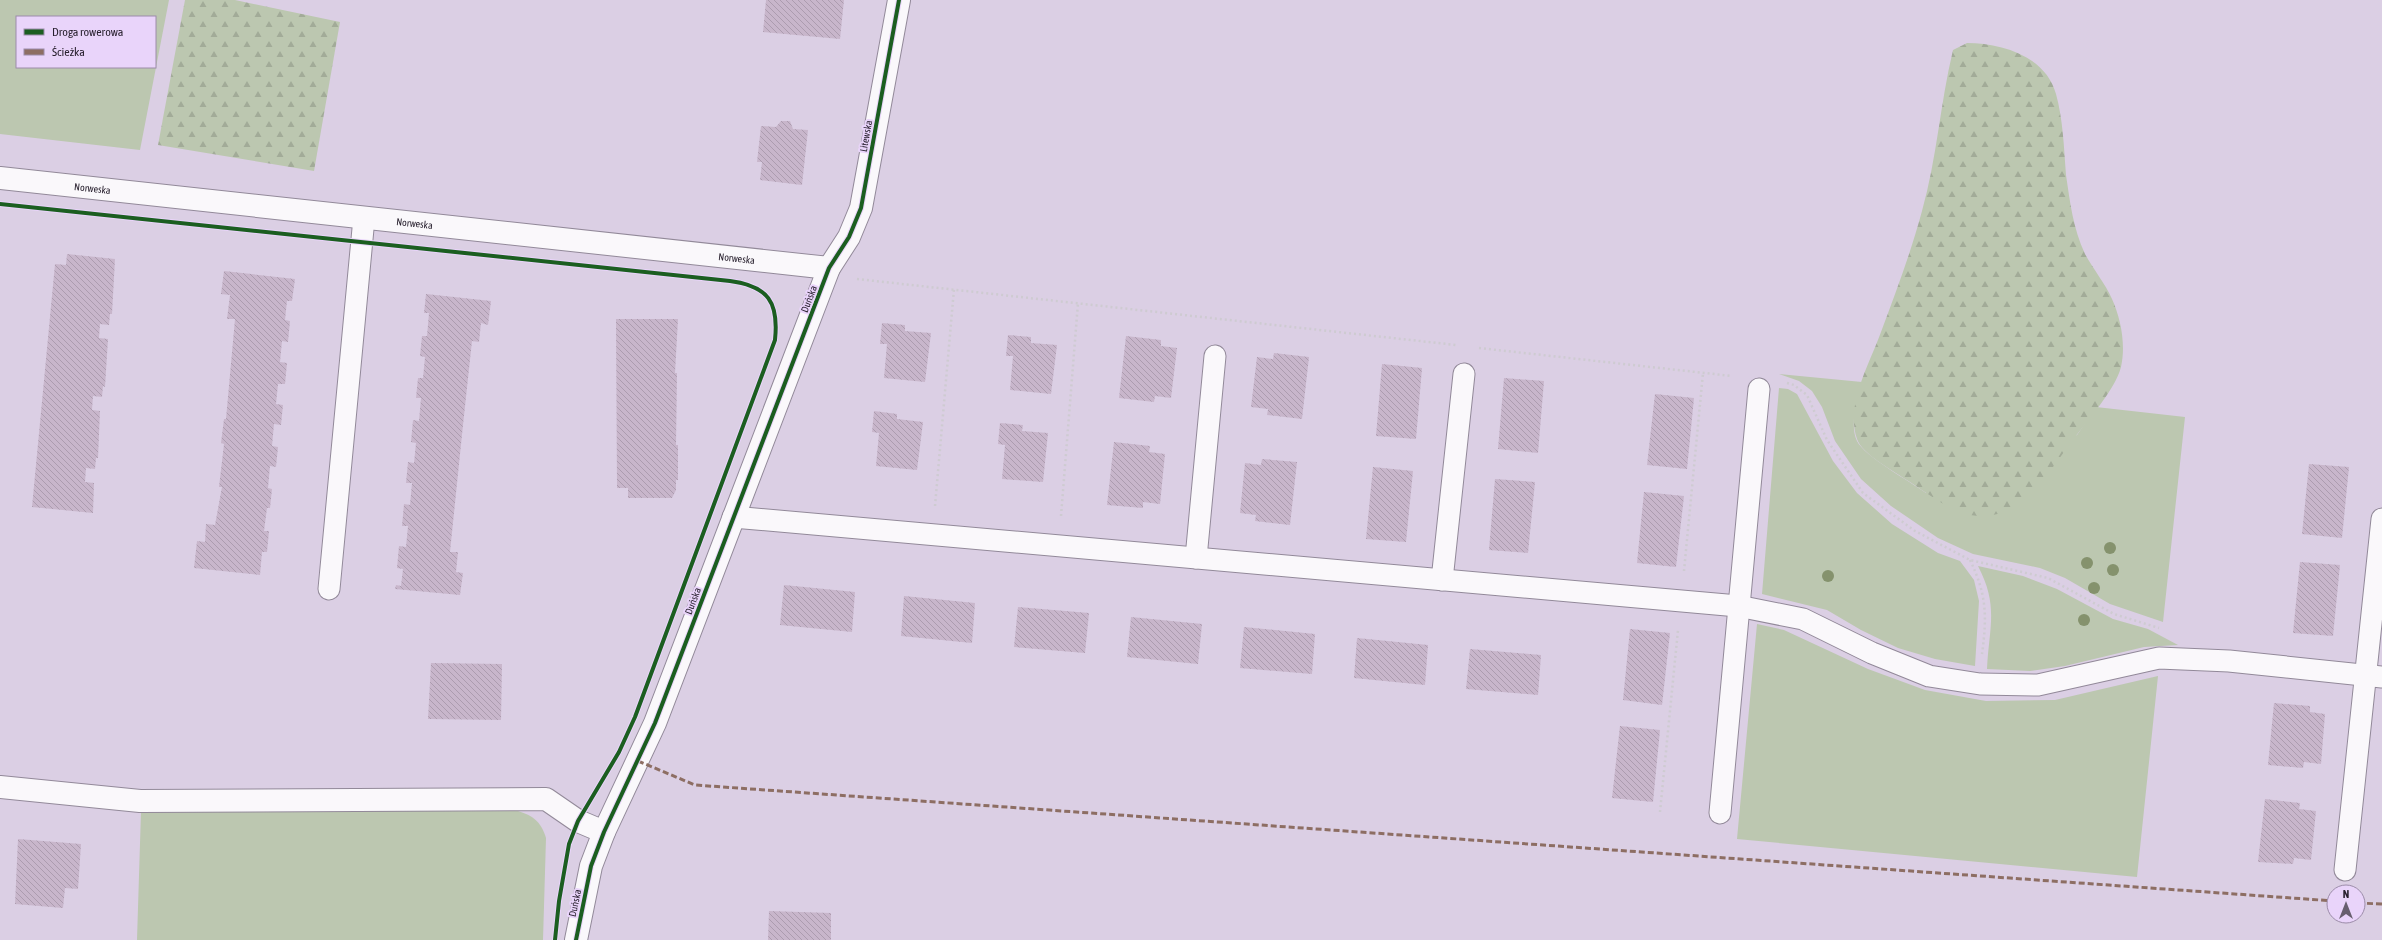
<svg xmlns="http://www.w3.org/2000/svg" width="2382" height="940" font-family="'Asap Condensed',sans-serif">
  <style>
    .green { fill: #bcc7b0; fill-rule: evenodd }
    .forest { fill: url(#forest-firs) }
    .building { fill: url(#building-back-hatch) }
    .lines { fill: none; stroke-linecap: round; stroke-linejoin: round }
    .service-casing { stroke: #928999; stroke-width: 23 }
    .minor-casing { stroke: #928999; stroke-width: 24 }
    .path { stroke: #cecbd1; stroke-width: 2.5; stroke-dasharray: 2 3; stroke-linecap: butt }
    .service { stroke: #faf8fb; stroke-width: 21 }
    .minor { stroke: #faf8fb; stroke-width: 22 }
    .quiet { stroke: #8d6e63; stroke-width: 3; stroke-dasharray: 6 3; stroke-linecap: butt }
    .cycleway-casing { stroke: #e9d4fa; stroke-width: 6 }
    .cycleway { stroke: #1b5e20; stroke-width: 4 }
    .tree { fill: #85926d }
    .labels { text-anchor: middle; dominant-baseline: central; stroke-width: 4; stroke-linejoin: round; paint-order: stroke }
    .street-label { font-size: 10px; fill: #29212f; stroke: #e9d4fa }
  </style>
  <defs>
    <pattern id="forest-firs" width="22" height="20" patternUnits="userSpaceOnUse"><rect width="22" height="20" fill="#bcc7b0"/><path d="M5 1l3.5 6h-7zM16 11l3.5 6h-7z" fill="#a2ab98"/></pattern>
    <pattern id="building-back-hatch" width="6" height="6" patternUnits="userSpaceOnUse"><rect width="6" height="6" fill="#c8b6cb"/><path d="M-1 5l2 2M0 0l6 6M5-1l2 2" fill="none" stroke="#ac9caf"/></pattern>
  </defs>
  <rect width="100%" height="100%" fill="#dbcfe4"/>
  <g class="green">
    <path d="M0 0H169L140 150 0 134ZM17 17H155V67H17Z"/>
    <path d="M1779 374 1862 382C1858 398 1849 425 1857 441 1864 456 1911 482 1926 493L2077 435 2096 407 2185 417 2163 622 2110 604 2065 578 2040 568 1973 554 1938 538 1891 506 1861 479 1835 441 1822 407 1812 391 1799 381Z"/>
    <polygon points="1779,388 1788,389 1797,394 1833,461 1857,493 1892,524 1938,553 1960,561 1974,580 1979,601 1975,666 1935,659 1898,648 1861,630 1827,610 1762,594"/>
    <path d="M1978 566 2023 576 2057 589 2113 619 2148 629 2178 645 2144 647 2065 666 2030 671 1987 669C1989 627 1999 606 1978 566Z"/>
    <polygon points="1757,624 1784,630 1868,669 1925,690 1986,701 2055,700 2158,676 2137,877 1737,839"/>
    <path d="M141 811H518C534 816 541 822 546 838L543 940H137Z"/>
  </g>
  <g class="forest">
    <polygon points="185,0 235,0 340,22 314,171 158,145"/>
    <path d="M1967 43C2001 43 2046 56 2056 94 2063 119 2064 148 2066 175 2070 202 2073 228 2085 254 2093 269 2105 283 2112 299 2121 319 2126 345 2121 367 2115 390 2087 421 2073 440 2046 475 2018 527 1966 514 1950 511 1920 488 1905 479 1892 470 1862 454 1857 439 1845 405 1870 363 1881 332 1896 292 1911 252 1922 211 1937 158 1940 104 1953 50Z"/>
  </g>
  <g class="building">
    <polygon points="766,0 844,0 840,39 763,32"/>
    <polygon points="781,121 790,121 793,129 808,130 802,185 760,180 762,162 757,162 761,126 776,127"/>
    <polygon points="67,254 115,259 112,314 110,314 109,325 100,324 99,338 108,339 105,387 103,386 102,397 93,396 92,410 100,411 98,458 96,458 95,469 86,468 85,482 94,483 93,513 32,507 55,264 66,265"/>
    <polygon points="224,271 295,279 292,301 287,301 285,320 290,321 288,342 282,341 280,362 287,363 285,384 278,384 276,404 283,405 281,425 274,424 272,446 278,447 276,467 270,466 268,488 272,489 270,508 267,508 264,531 269,531 267,552 262,552 260,575 194,568 197,541 205,542 206,524 215,525 222,487 219,487 224,444 221,443 224,419 226,419 235,319 227,319 230,295 221,294"/>
    <polygon points="426,294 491,301 488,325 481,323 479,342 472,341 463,425 450,552 458,552 456,572 463,573 460,595 395,589 396,585 401,586 403,569 397,568 399,546 406,547 408,526 402,526 404,504 410,505 412,483 406,483 408,462 414,463 416,443 411,442 413,420 419,421 421,398 416,398 418,378 423,378 425,357 420,356 422,336 427,336 429,313 424,313"/>
    <polygon points="616,319 678,319 675,373 677,373 676,445 678,445 678,480 676,480 676,490 672,498 628,498 628,488 617,488"/>
    <polygon points="882,323 905,325 905,331 931,333 925,382 884,378 887,344 880,344"/>
    <polygon points="1008,335 1031,337 1031,343 1057,345 1051,394 1010,390 1013,356 1006,356"/>
    <polygon points="1126,336 1161,340 1161,346 1177,348 1171,398 1155,396 1154,402 1119,398"/>
    <polygon points="1274,353 1309,357 1302,419 1267,415 1268,409 1251,407 1257,357 1273,359"/>
    <polygon points="1382,364 1422,368 1416,439 1376,436"/>
    <polygon points="1504,378 1544,381 1538,453 1498,449"/>
    <polygon points="1655,394 1694,398 1687,469 1647,465"/>
    <polygon points="874,411 897,414 897,419 923,422 917,470 876,466 879,433 872,432"/>
    <polygon points="1000,423 1023,425 1022,431 1048,433 1043,482 1002,479 1005,445 998,444"/>
    <polygon points="1114,442 1150,446 1149,452 1165,454 1160,504 1143,502 1143,508 1107,505"/>
    <polygon points="1262,459 1297,462 1290,525 1255,521 1256,515 1240,513 1245,463 1261,465"/>
    <polygon points="2309,464 2349,467 2342,538 2302,534"/>
    <polygon points="1373,467 1413,471 1406,542 1366,539"/>
    <polygon points="1495,479 1535,482 1528,553 1489,550"/>
    <polygon points="1644,492 1684,496 1676,567 1637,563"/>
    <polygon points="2300,562 2340,565 2333,636 2293,633"/>
    <polygon points="784,585 855,592 852,632 780,625"/>
    <polygon points="904,596 975,603 972,643 901,636"/>
    <polygon points="1018,607 1089,613 1085,653 1014,647"/>
    <polygon points="1131,617 1202,624 1198,664 1127,657"/>
    <polygon points="1244,627 1315,634 1312,674 1240,668"/>
    <polygon points="1630,629 1670,633 1662,705 1623,700"/>
    <polygon points="1357,638 1428,645 1425,685 1354,678"/>
    <polygon points="1470,649 1541,655 1538,695 1466,689"/>
    <polygon points="431,663 502,664 501,720 428,719"/>
    <polygon points="2274,703 2310,706 2310,712 2325,714 2321,764 2304,762 2303,768 2268,765"/>
    <polygon points="1620,726 1660,730 1653,802 1612,798"/>
    <polygon points="2265,799 2300,803 2299,809 2316,811 2311,860 2294,858 2293,864 2258,862"/>
    <polygon points="18,839 81,844 78,889 65,888 63,908 15,904"/>
    <polygon points="769,911 831,913 831,940 768,940"/>
  </g>
  <g class="lines">
    <defs>
      <g id="service">
        <polyline points="733,517 1738,606 1803,619 1872,653 1929,676 1980,684 2038,685 2159,658 2229,661 2382,677"/>
        <polyline points="1196,558 1215,356"/>
        <polyline points="1442,580 1464,374"/>
        <polyline points="329,589 364,218"/>
        <polyline points="1720,813 1759,389"/>
        <polyline points="2345,870 2382,519"/>
      </g>
      <g id="minor">
        <path id="s1" d="M0 178 829 268"/>
        <polyline points="0,787 140,801 546,799 578,821 604,832"/>
        <polyline points="576,940 591,866 604,832 655,723 829,268 849,237 861,208 899,0"/>
      </g>
    </defs>
    <use href="#service" class="service-casing"/>
    <use href="#minor" class="minor-casing"/>
    <g class="path">
      <polyline points="857,279 1456,345"/>
      <polyline points="762,291 774,307 777,320"/>
      <polyline points="1479,348 1732,376"/>
      <polyline points="1787,383 1794,385 1807,395 1827,440 1863,493 1915,531 1970,560 2048,578 2114,614 2159,628"/>
      <polyline points="935,506 954,289"/>
      <polyline points="1061,516 1078,303"/>
      <path d="M1970 560C1987 595 1987 617 1982 654"/>
      <polyline points="1684,571 1703,373"/>
      <polyline points="1660,812 1678,630"/>
    </g>
    <use href="#service" class="service"/>
    <use href="#minor" class="minor"/>
    <g class="quiet">
      <polyline points="638,761 695,785 2334,901"/>
      <polyline points="2358,903 2382,904"/>
    </g>
    <defs>
      <g id="cycleway">
        <path d="M0 204 730 281C768 286 779 302 775 340L635 717 619 752 578 821 569 844 559 901 555 940"/>
        <polyline points="576,940 591,866 604,832 655,723 829,268 849,237 861,208 899,0"/>
      </g>
    </defs>
    <use href="#cycleway" class="cycleway-casing"/>
    <use href="#cycleway" class="cycleway"/>
  </g>
  <g class="tree">
    <circle cx="2110" cy="548" r="6"/>
    <circle cx="2087" cy="563" r="6"/>
    <circle cx="2113" cy="570" r="6"/>
    <circle cx="1828" cy="576" r="6"/>
    <circle cx="2094" cy="588" r="6"/>
    <circle cx="2084" cy="620" r="6"/>
  </g>
  <g class="labels">
    <g class="street-label">
      <text transform="translate(866 136) rotate(-80)">Litewska</text>
      <text stroke="none"><textPath href="#s1" startOffset="93">Norweska</textPath></text>
      <text stroke="none"><textPath href="#s1" startOffset="417">Norweska</textPath></text>
      <text stroke="none"><textPath href="#s1" startOffset="741">Norweska</textPath></text>
      <text transform="translate(809 299) rotate(-69)">Duńska</text>
      <text transform="translate(693 601) rotate(-69)">Duńska</text>
      <text transform="translate(575 903) rotate(-78)">Duńska</text>
    </g>
  </g>
  <rect x="16" y="16" width="140" height="52" fill="#e9d4fa" stroke="#9c8ca9"/>
  <rect x="24" y="29" width="20" height="6" fill="#1b5e20" stroke="#9c8ca9"/>
  <text x="52" y="36" font-size="12" fill="#29212f">Droga rowerowa</text>
  <rect x="24" y="49" width="20" height="6" fill="#8d6e63" stroke="#9c8ca9"/>
  <text x="52" y="56" font-size="12" fill="#29212f">Ścieżka</text>
  <g transform="translate(2346 904)"><circle r="19" fill="#e9d4fa" stroke="#9c8ca9"/>
  <path d="M0-3L7 15L0 10L-7 15Z" fill="#675e6e"/>
  <text y="-6" font-size="11" font-weight="bold" text-anchor="middle" fill="#29212f">N</text>
  </g>
</svg>
